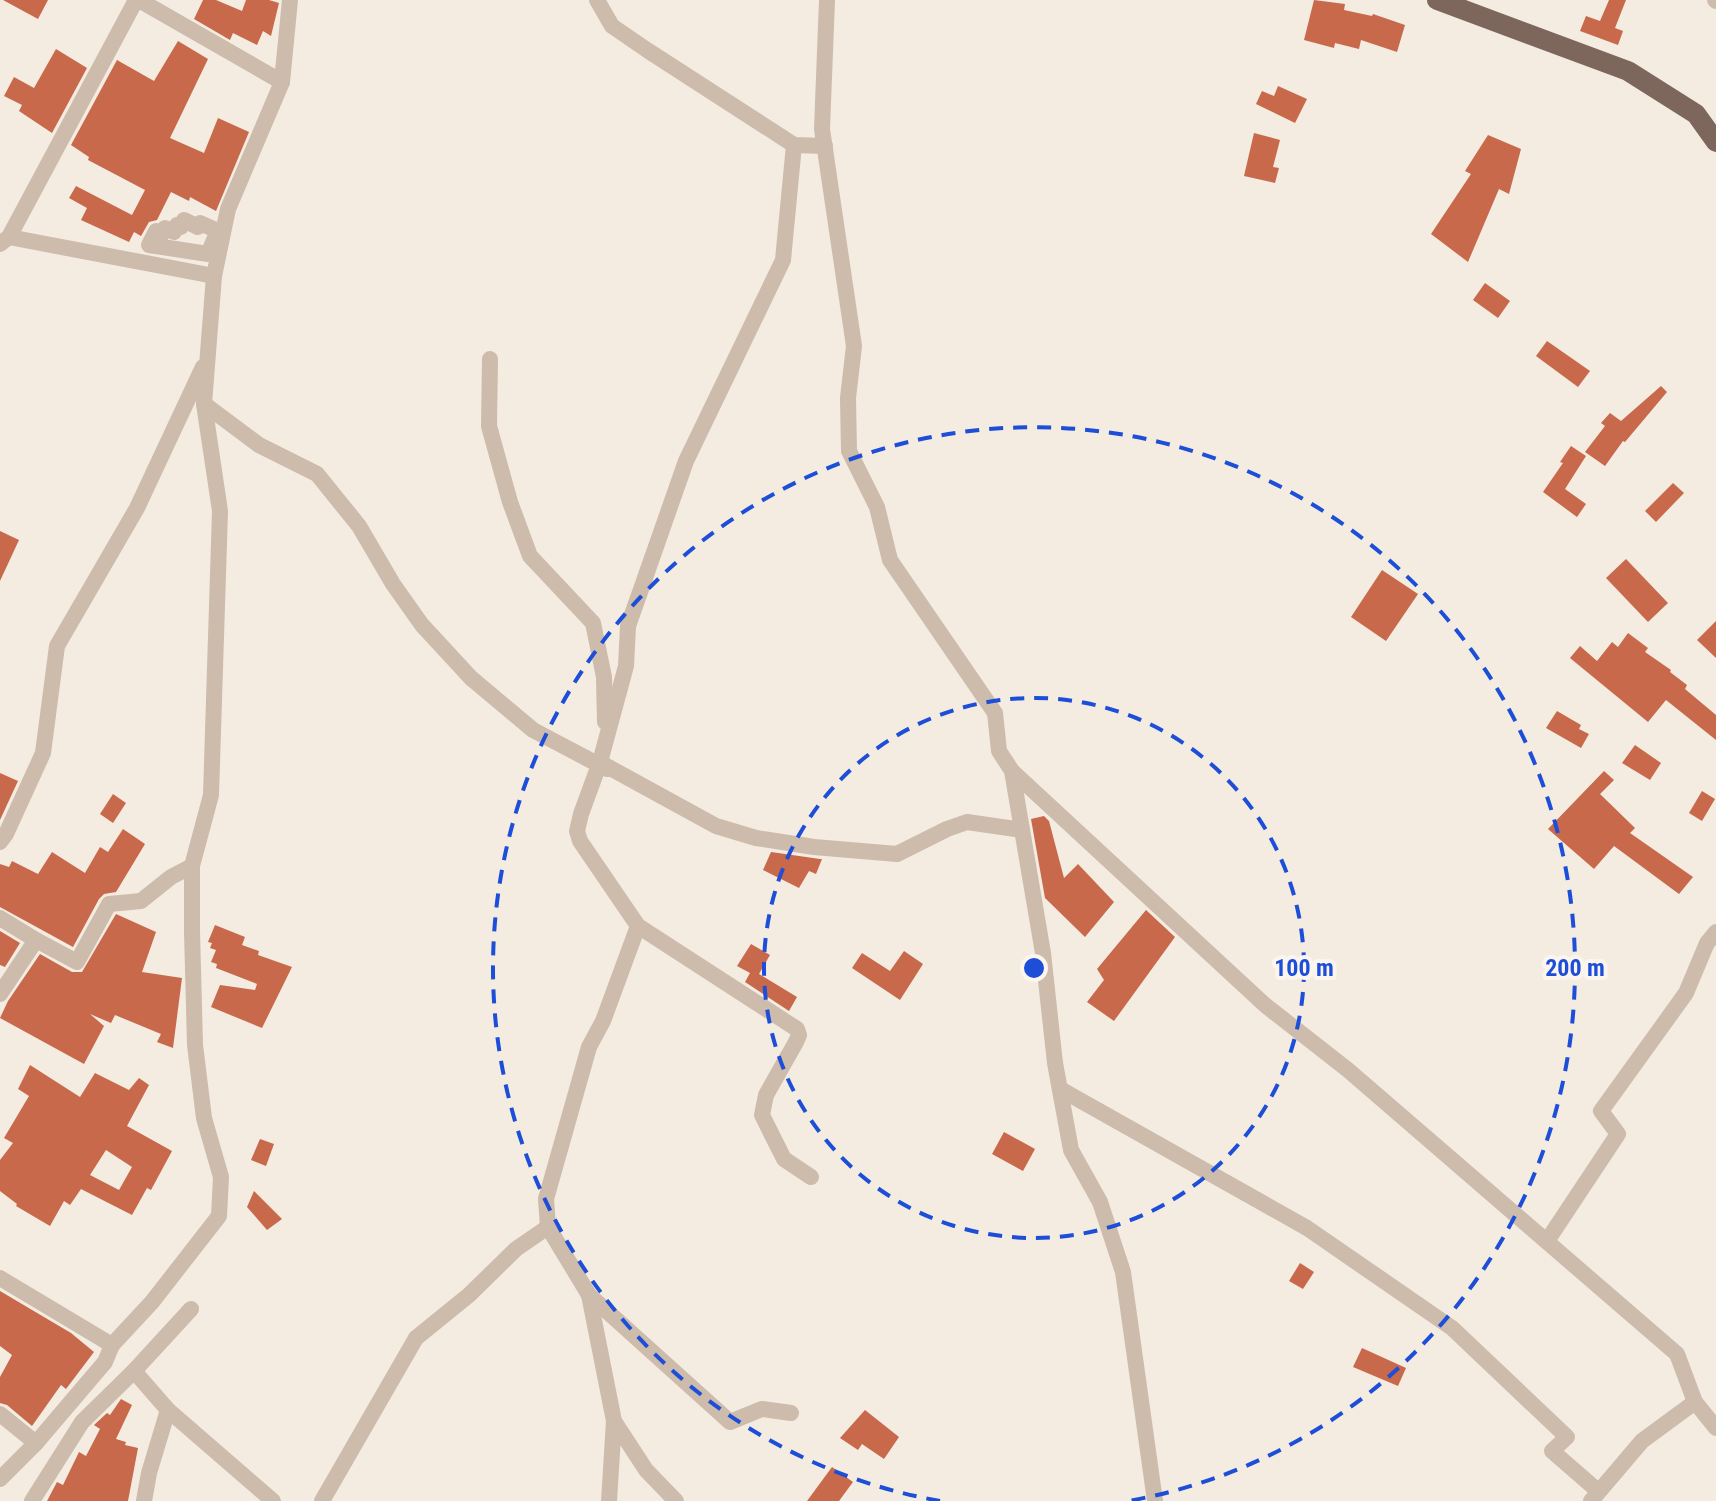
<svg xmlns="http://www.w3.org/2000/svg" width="1716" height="1501" font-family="'Roboto Condensed',sans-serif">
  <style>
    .building { fill: #c8694b; fill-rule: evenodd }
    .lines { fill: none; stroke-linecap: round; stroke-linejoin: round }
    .street { stroke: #cdbbac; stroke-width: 16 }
    .primary { stroke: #7d675c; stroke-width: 20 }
    .ring { fill: none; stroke: #1d4ed8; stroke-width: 4; stroke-dasharray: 14 10 }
    .centre { fill: #1d4ed8; stroke: #fbf5ee; stroke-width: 4 }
    .ring-label { font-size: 24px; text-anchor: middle; font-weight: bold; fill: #1d4ed8; stroke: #fbf5ee; stroke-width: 8; stroke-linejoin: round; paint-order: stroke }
  </style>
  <rect width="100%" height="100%" fill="#f4ebe1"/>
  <g class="building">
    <polygon points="3,0 48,0 38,19"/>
    <polygon points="203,0 216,0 242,11 246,0 269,0 279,3 271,36 263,31 257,45 233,33 230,40 194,19"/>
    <polygon points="1314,0 1345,4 1344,10 1372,16 1373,14 1405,25 1397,52 1361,40 1359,49 1335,43 1334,48 1304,40"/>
    <polygon points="1609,0 1626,0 1615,28 1623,31 1618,45 1580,31 1586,16 1600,21"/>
    <polygon points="178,41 208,59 170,138 204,153 218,118 249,132 216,211 190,197 189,201 171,192 157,220 149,222 141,236 134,232 129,242 81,220 87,208 69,198 76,186 132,215 145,190 88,160 89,157 71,145 117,60 154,81"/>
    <polygon points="56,49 87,68 52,133 19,111 22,105 4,96 14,77 34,88"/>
    <polygon points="1278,86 1307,99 1295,123 1256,104 1262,91 1274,96"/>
    <polygon points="1254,133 1280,140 1273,167 1279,168 1275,183 1244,176"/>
    <polygon points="1488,135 1521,149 1509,194 1499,189 1468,262 1431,234 1471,174 1465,171"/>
    <polygon points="1485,283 1510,301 1498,318 1473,300"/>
    <polygon points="1547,341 1590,371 1578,387 1536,356"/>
    <polygon points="1661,386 1667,392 1625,442 1623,441 1605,466 1585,452 1605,426 1601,423 1610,413 1621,421"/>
    <polygon points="1571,446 1586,456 1565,489 1586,504 1577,517 1543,492 1563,463 1560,462"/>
    <polygon points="1673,483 1684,493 1656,522 1645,511"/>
    <polygon points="0,531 19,540 0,581"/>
    <polygon points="1626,559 1668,603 1648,622 1606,578"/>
    <polygon points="1382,570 1418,594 1386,641 1351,617"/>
    <polygon points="1716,621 1716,658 1697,640"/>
    <polygon points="1628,633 1648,648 1645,652 1671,670 1670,672 1687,685 1685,689 1716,715 1716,740 1666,700 1648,722 1570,658 1580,646 1597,661 1612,642 1618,647"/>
    <polygon points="1557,711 1581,725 1579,729 1589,734 1581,748 1546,728"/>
    <polygon points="1635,745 1661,763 1650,780 1622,763"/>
    <polygon points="1604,771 1614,780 1600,794 1635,828 1630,833 1693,877 1679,894 1614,846 1594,869 1548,829"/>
    <polygon points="0,773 18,781 0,820"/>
    <polygon points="1702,791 1715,799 1702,821 1689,813"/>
    <polygon points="113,794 126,803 113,823 100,814"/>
    <polygon points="1044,816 1049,821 1064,878 1078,864 1114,902 1085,937 1045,898 1031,819"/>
    <polygon points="123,829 145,844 116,892 104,894 99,899 73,947 0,907 0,864 9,867 12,861 38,874 52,852 85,873 100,847 108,852"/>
    <polygon points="771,852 820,859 822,859 816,874 809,871 799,888 763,870"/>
    <polygon points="1146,910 1175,937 1114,1021 1087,1002 1104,980 1097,969"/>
    <polygon points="116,914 156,932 142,972 182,978 173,1048 157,1042 161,1034 115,1015 111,1023 90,1014 104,1026 84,1064 0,1018 8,1001 40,954 72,972 82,972"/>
    <polygon points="215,925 245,937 242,945 259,951 258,955 292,967 262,1028 211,1007 220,985 255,990 257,984 216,968 217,964 211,962 216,950 210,948 212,943 208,942"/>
    <polygon points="0,931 20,943 5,967 0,965"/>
    <polygon points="751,944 770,955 759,974 797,997 789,1011 745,982 750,973 737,966"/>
    <polygon points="904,951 923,964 900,1000 852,968 862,953 890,971"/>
    <path d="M30 1065 80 1097 95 1073 129 1090 139 1078 149 1085 127 1126 172 1151 151 1190 147 1188 132 1215 81 1189 70 1205 64 1201 50 1226 16 1206 17 1204 0 1191V1160L13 1143 4 1138 29 1096 18 1089ZM106 1150 132 1167 119 1190 90 1175Z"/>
    <polygon points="1004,1132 1035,1149 1023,1171 992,1154"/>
    <polygon points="260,1139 274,1144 266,1166 251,1160"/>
    <polygon points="254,1191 282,1219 267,1230 247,1207"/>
    <polygon points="1300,1263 1314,1272 1303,1289 1289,1281"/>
    <polygon points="0,1291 71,1333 94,1352 66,1389 61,1385 32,1426 7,1405 0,1403 0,1377 12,1355 0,1346"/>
    <polygon points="1362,1348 1406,1368 1398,1386 1353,1367"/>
    <polygon points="121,1399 132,1405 116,1439 126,1442 125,1445 138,1448 128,1501 47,1501 57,1482 63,1485 79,1452 86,1456 100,1429 94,1425 107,1413 110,1415"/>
    <polygon points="865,1410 899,1437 884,1459 862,1444 858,1450 840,1438"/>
    <polygon points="832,1467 853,1482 839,1501 807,1501"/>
  </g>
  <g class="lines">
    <g class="street">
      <polyline points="139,0 282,82"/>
      <polyline points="597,0 612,26 647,50 794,145 825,146"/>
      <polyline points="827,0 822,129 854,346 848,398 849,451 877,507 890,560 995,713 999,751 1012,771 1043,953 1055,1063 1071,1150 1100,1202 1123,1272 1155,1501"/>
      <polyline points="1715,0 1716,1"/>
      <polyline points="794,145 783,260 686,461 645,578 628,626 626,666 600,762 581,814 577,831 580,841 638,926 797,1029 799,1035 796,1042 766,1095 762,1115 784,1159 811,1177"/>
      <polygon points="184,220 198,227 200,223 218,231 208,254 149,245 156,231 162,234 165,228 174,232 177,225 181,227"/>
      <polyline points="9,237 214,276"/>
      <polyline points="0,244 9,237 136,0"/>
      <polyline points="490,359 489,426 510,502 530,556 593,623 604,677 605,722"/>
      <polyline points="204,404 259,445 317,474 359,526 393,584 422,625 471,678 533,730 607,769"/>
      <polyline points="601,763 716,826 756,838 814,847 897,854 947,829 967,822 1022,830"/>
      <polyline points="1012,771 1265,1005 1348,1070 1677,1354 1695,1402 1716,1428"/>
      <polyline points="0,842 6,834 43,753 57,646 137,508 203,367"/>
      <polyline points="0,918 36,940"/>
      <polyline points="638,926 603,1021 589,1047 546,1199 548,1227 589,1295 614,1421 646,1470 676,1501"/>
      <polyline points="0,994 36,940 77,962 109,904 141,901 171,877 192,866"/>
      <polyline points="1060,1089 1307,1228 1452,1328 1567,1437 1552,1451 1598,1491"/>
      <polyline points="1547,1241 1618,1134 1601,1111 1686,993 1707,943 1716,932"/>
      <polyline points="0,1278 112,1345"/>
      <polyline points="589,1295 730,1422 762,1409 791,1413"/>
      <polyline points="134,1371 168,1410 273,1501"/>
      <polyline points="0,1414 36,1443"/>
      <polyline points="0,1479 36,1443 105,1362 112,1345 152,1302 219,1216 221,1177 204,1118 195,1045 192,931 192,866 211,795 220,511 204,404 214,276 228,209 282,82 290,0"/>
      <polyline points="32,1501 82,1422 134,1371 191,1309"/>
      <polyline points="144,1501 149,1473 168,1410"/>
      <polyline points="322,1501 416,1338 469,1295 516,1249 548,1227"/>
      <polyline points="609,1501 614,1421"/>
      <polyline points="1591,1501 1642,1441 1695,1402"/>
    </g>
    <polyline class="primary" points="1437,0 1628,71 1696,114 1716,142"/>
  </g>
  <g class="ring">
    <circle cx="1034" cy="968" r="270"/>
    <path d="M940 1501A541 541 0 1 1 1128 1501"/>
  </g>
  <circle cx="1034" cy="968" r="12" class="centre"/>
  <g class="ring-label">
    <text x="1304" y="976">100 m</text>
    <text x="1575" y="976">200 m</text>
  </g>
</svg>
